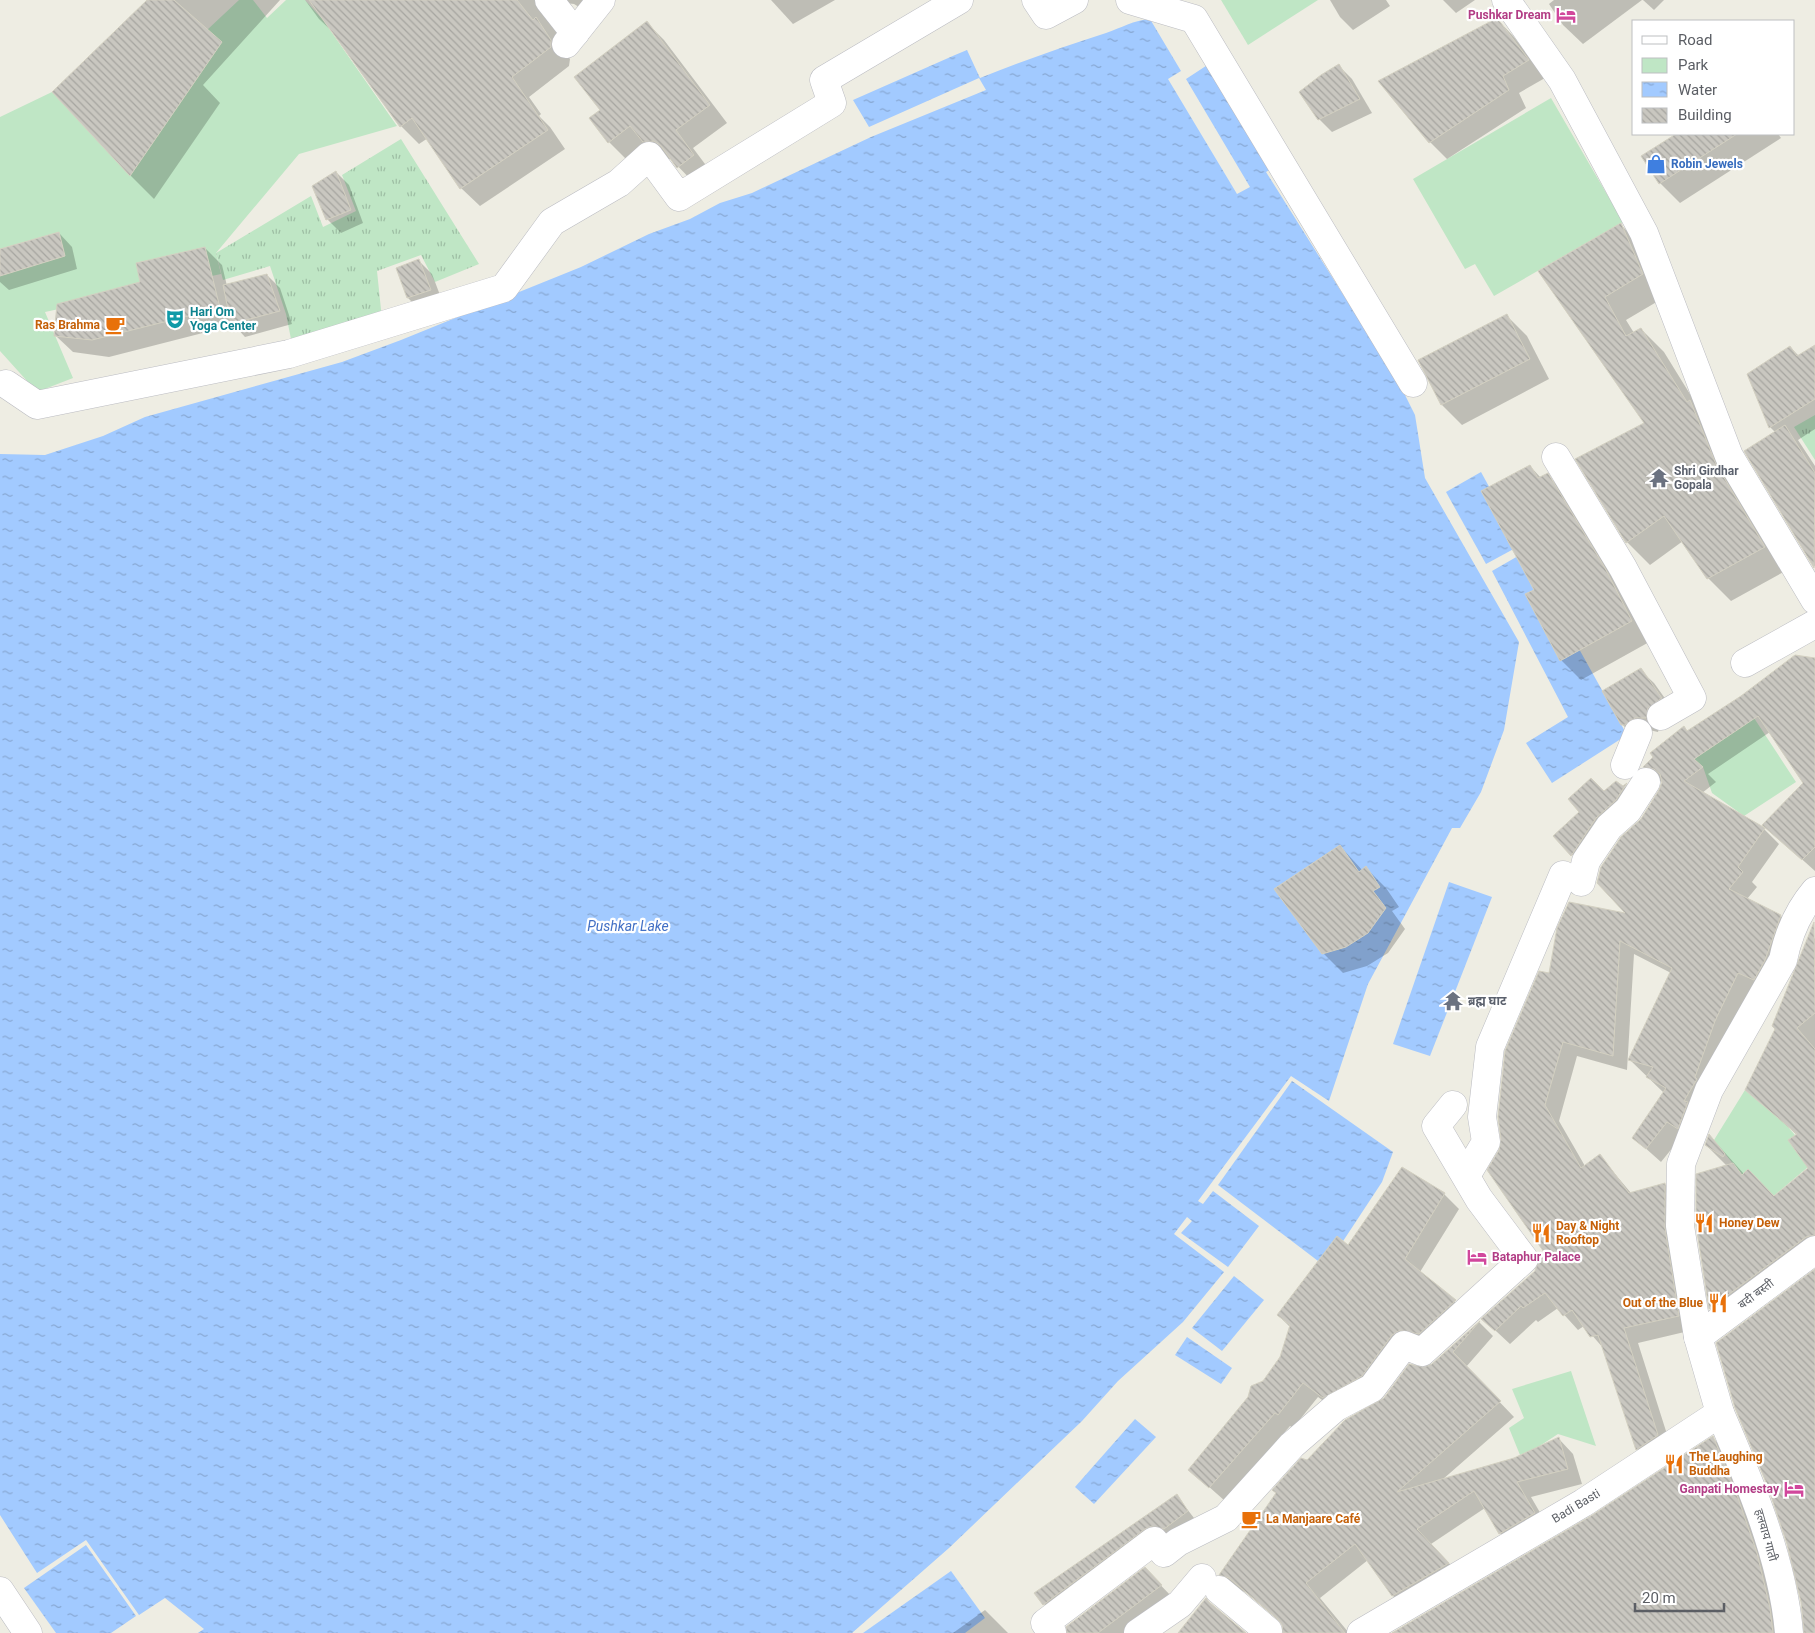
<svg xmlns="http://www.w3.org/2000/svg" width="1815" height="1633" font-family="Roboto,'Noto Sans Devanagari',sans-serif">
  <style>
    .grass { fill: url(#grass-tufts) }
    .green { fill: #bfe6c5 }
    .water { fill: url(#water-ripples) }
    .shadow { fill: #0003 }
    .building { fill: url(#building-back-hatch); stroke: #d3d0c1 }
    .lines { fill: none; stroke-linecap: round; stroke-linejoin: round }
    .minor-casing { stroke: #bbbcc2; stroke-width: 29 }
    .minor { stroke: #fff; stroke-width: 28 }
    .labels { text-anchor: middle; dominant-baseline: central; stroke-width: 4.5; stroke-linejoin: round; paint-order: stroke }
    .hotel-label { font-size: 12px; font-weight: bold; fill: #b23c85; stroke: #fff; text-anchor: end }
    .shop-label { font-size: 12px; font-weight: bold; fill: #366cbe; stroke: #fff; text-anchor: start }
    .culture-label { font-size: 12px; font-weight: bold; fill: #0d838f; stroke: #fff; text-anchor: start }
    .food-label { font-size: 12px; font-weight: bold; fill: #c56008; stroke: #fff; text-anchor: start }
    .worship-label { font-size: 12px; font-weight: bold; fill: #5b616d; stroke: #fff; text-anchor: start }
    .street-label { font-size: 12px; fill: #5b5e64; stroke: #fff }
    .water-label { font-size: 14px; font-style: italic; fill: #4270c5; stroke: #fff }
  </style>
  <defs>
    <pattern id="grass-tufts" width="24" height="20" patternUnits="userSpaceOnUse" patternTransform="scale(1.25)"><rect width="24" height="20" fill="#bfe6c5"/><path d="M3 7l-1-3M5 7V3M7 7l1-3M15 17l-1-3M17 17v-4M19 17l1-3" fill="none" stroke="#9ebea4"/></pattern>
    <pattern id="water-ripples" width="26" height="14" patternUnits="userSpaceOnUse" patternTransform="scale(1.25)"><rect width="26" height="14" fill="#a2caff"/><path d="M2 4q2-2 4 0t4 0M15 11q2-2 4 0t4 0" fill="none" stroke="#87a7d2"/></pattern>
    <pattern id="building-back-hatch" width="6" height="6" patternUnits="userSpaceOnUse" patternTransform="scale(1.25)"><rect width="6" height="6" fill="#c9c7c0"/><path d="M-1 5l2 2M0 0l6 6M5-1l2 2" fill="none" stroke="#a6a5a0"/></pattern>
  </defs>
  <rect width="100%" height="100%" fill="#eeede3"/>
  <g class="grass">
    <polygon points="401,139 479,264 435,282 421,255 377,271 382,319 292,344 286,314 270,266 223,280 216,253 311,196 323,227 356,211 342,175"/>
    <polygon points="1815,415 1815,460 1794,427"/>
  </g>
  <g class="green">
    <polygon points="239,0 253,0 267,18 286,0 305,0 323,20 397,126 299,154 216,253 221,274 45,312 73,378 37,392 0,351 0,276 65,256 59,232 0,249 0,117 52,92 130,176 221,42 207,30"/>
    <polygon points="1221,0 1318,0 1248,45"/>
    <polygon points="1551,98 1623,222 1494,296 1475,264 1465,269 1413,179"/>
    <polygon points="1754,718 1796,782 1744,816 1712,793 1703,767 1694,759"/>
    <polygon points="1745,1090 1765,1107 1774,1099 1781,1119 1795,1135 1788,1140 1808,1167 1764,1204 1760,1181 1748,1169 1742,1175 1714,1140"/>
    <polygon points="1571,1371 1596,1446 1558,1434 1538,1447 1520,1455 1509,1428 1524,1418 1512,1389"/>
  </g>
  <g class="water">
    <path d="M1150 19 1181 71 1168 79 1237 194 1250 187 1186 79 1212 62 1276 166 1266 172 1400 385 1415 415 1425 478 1519 642 1504 730 1481 792 1460 828H1452L1368 984 1329 1101 1291 1076 1198 1201 1203 1204 1213 1191 1259 1226 1228 1267 1181 1233 1192 1221 1187 1217 1174 1234 1224 1272 1183 1322 1118 1381 1082 1421 949 1548 852 1633H198L204 1629 165 1598 139 1615 86 1540 37 1573 0 1515V454L45 455 103 436 145 417 342 362 401 340 581 267 649 234 690 219 720 203 752 193 871 137 986 90 979 78 869 127 853 100 955 55 967 50 980 78C1022 61 1063 47 1106 33 1121 28 1134 20 1150 19Z"/>
    <polygon points="1481,472 1521,545 1486,564 1446,492"/>
    <polygon points="1525,552 1627,735 1552,783 1526,743 1568,717 1492,571"/>
    <polygon points="1449,882 1492,897 1430,1056 1393,1044"/>
    <polygon points="1292,1081 1393,1152 1382,1182 1326,1267 1218,1185"/>
    <polygon points="1234,1276 1264,1300 1222,1351 1192,1328"/>
    <polygon points="1187,1337 1232,1368 1221,1384 1175,1355"/>
    <polygon points="1135,1419 1156,1437 1094,1504 1075,1487"/>
    <polygon points="86,1545 136,1616 111,1633 56,1633 24,1588"/>
    <polygon points="951,1571 985,1618 965,1633 863,1633"/>
  </g>
  <g class="shadow">
    <polygon points="149,0 280,0 203,85 220,103 154,199 130,175"/>
    <polygon points="305,0 587,0 579,7 574,4 565,3 568,46 563,50 570,59 569,66 529,97 541,114 539,116 550,127 565,149 480,206 461,188 428,138 419,144 401,126 336,35 319,19"/>
    <polygon points="771,0 835,0 793,24"/>
    <polygon points="1330,0 1386,0 1390,6 1353,30 1340,17"/>
    <polygon points="1443,0 1475,0 1456,13"/>
    <polygon points="1554,0 1642,0 1583,44 1563,25 1549,4"/>
    <polygon points="1643,0 1664,0 1654,10"/>
    <polygon points="1497,19 1514,37 1545,78 1519,93 1526,108 1447,159 1430,142"/>
    <polygon points="647,23 664,40 727,123 693,148 711,172 695,184 671,159 626,159 609,142 601,110"/>
    <polygon points="1339,66 1352,79 1372,113 1332,132 1319,119"/>
    <polygon points="1678,134 1778,134 1781,138 1680,203 1660,183 1643,156"/>
    <polygon points="336,172 349,185 363,223 341,233 327,219"/>
    <polygon points="1621,225 1643,247 1665,297 1626,320 1634,333 1641,329 1664,352 1701,412 1787,570 1731,601 1708,578 1683,541 1650,565 1627,542 1577,459 1645,424 1539,272"/>
    <polygon points="59,233 72,247 77,269 9,290 0,282 0,250"/>
    <polygon points="205,248 222,265 227,286 267,275 280,288 292,324 245,337 234,325 109,357 73,352 56,336 142,283"/>
    <polygon points="419,261 432,274 443,303 421,311 408,298 398,269"/>
    <polygon points="1507,316 1527,336 1549,379 1462,425 1442,405 1419,361"/>
    <polygon points="1815,346 1815,429 1798,440 1815,466 1815,567 1746,451 1776,433 1770,427 1790,347 1799,356"/>
    <polygon points="1530,466 1541,478 1547,475 1567,495 1651,641 1581,680 1561,660 1536,590"/>
    <polygon points="1815,659 1815,871 1764,825 1804,783 1770,732 1708,774 1716,782 1702,793 1764,829 1779,844 1752,882 1757,887 1747,899 1781,916 1795,931 1682,1136 1661,1162 1634,1138 1664,1093 1630,1060 1671,973 1634,954 1627,1070 1577,1056 1559,1121 1585,1166 1600,1156 1631,1193 1665,1184 1679,1198 1693,1330 1638,1343 1672,1450 1651,1464 1637,1449 1604,1349 1584,1326 1578,1330 1558,1308 1538,1322 1536,1320 1510,1344 1483,1319 1536,1271 1548,1256 1501,1150 1550,975 1628,915 1642,819 1660,791 1663,782 1659,781 1645,767 1688,733"/>
    <polygon points="1640,670 1654,683 1674,711 1661,721 1658,732 1649,730 1635,738 1622,724"/>
    <polygon points="1627,785 1639,797 1585,868 1554,836 1604,792 1624,788"/>
    <polygon points="1340,846 1363,871 1366,868 1386,888 1399,907 1392,911 1405,929 1388,953 1367,966 1343,973 1323,953"/>
    <polygon points="1815,938 1815,1256 1725,1323 1710,1309 1697,1225 1727,1166 1706,1145 1710,1136 1744,1174 1774,1197 1810,1168 1797,1135 1747,1090 1777,1029 1806,946"/>
    <polygon points="1402,1169 1444,1194 1459,1209 1420,1272 1470,1315 1416,1344 1339,1412 1318,1397 1293,1428 1290,1426 1225,1501 1190,1470 1264,1382 1281,1358 1290,1327 1278,1315 1349,1247"/>
    <polygon points="1479,1322 1493,1336 1466,1367 1514,1417 1442,1480 1514,1459 1559,1439 1573,1454 1582,1484 1531,1497 1549,1528 1515,1548 1500,1533 1485,1508 1431,1544 1463,1578 1408,1610 1393,1596 1368,1560 1320,1598 1349,1633 1293,1633 1245,1592 1235,1589 1221,1575 1308,1461 1385,1399 1433,1365"/>
    <polygon points="1713,1438 1727,1452 1785,1633 1394,1633 1592,1518"/>
    <polygon points="1177,1496 1194,1518 1170,1535 1159,1531 1050,1610 1044,1604"/>
    <polygon points="1145,1569 1174,1599 1128,1633 1068,1633"/>
    <polygon points="985,1610 1008,1633 953,1633"/>
  </g>
  <g class="building">
    <polygon points="147,0 174,0 222,42 130,176 52,92"/>
    <polygon points="309,0 517,0 533,20 536,17 551,40 551,47 512,77 548,130 460,189 412,118 400,127"/>
    <polygon points="1497,18 1529,60 1503,76 1509,90 1429,143 1378,81"/>
    <polygon points="647,21 710,105 676,130 694,155 677,168 661,146 654,141 643,142 630,126 608,143 589,118 600,110 574,77"/>
    <polygon points="1339,64 1360,99 1318,120 1299,92 1321,75"/>
    <polygon points="1676,134 1737,134 1659,184 1641,156"/>
    <polygon points="336,171 351,210 326,220 312,186"/>
    <polygon points="1621,223 1643,274 1605,297 1626,336 1641,328 1687,402 1690,400 1716,464 1765,547 1707,579 1664,516 1626,543 1575,459 1644,423 1538,271"/>
    <polygon points="59,232 65,256 0,276 0,249"/>
    <polygon points="205,247 220,308 92,340 54,336 57,304 140,282 136,263"/>
    <polygon points="419,259 431,290 407,298 396,268"/>
    <polygon points="267,274 280,311 231,324 223,285"/>
    <polygon points="1507,314 1530,359 1441,405 1418,360"/>
    <polygon points="1815,345 1815,399 1769,428 1747,374 1790,346 1797,356"/>
    <polygon points="1785,425 1815,473 1814,568 1744,451"/>
    <polygon points="1530,465 1538,478 1548,473 1605,568 1632,621 1560,661 1525,594 1534,590 1481,491"/>
    <polygon points="1795,655 1815,658 1815,847 1802,860 1762,825 1803,783 1758,716 1694,759 1703,767 1684,781 1765,828 1738,867 1743,872 1729,889 1781,915 1765,960 1754,980 1738,973 1715,1021 1695,1077 1697,1079 1684,1101 1688,1102 1678,1129 1667,1122 1646,1149 1632,1138 1666,1088 1646,1077 1653,1067 1628,1060 1672,968 1620,941 1613,1056 1563,1042 1545,1105 1581,1168 1600,1154 1629,1193 1665,1183 1665,1228 1679,1316 1624,1328 1658,1435 1636,1450 1598,1335 1590,1337 1572,1310 1563,1316 1545,1293 1523,1308 1521,1306 1495,1331 1481,1319 1535,1271 1539,1258 1546,1255 1487,1170 1499,1150 1501,1140 1498,1117 1505,1051 1539,971 1549,973 1557,928 1569,902 1625,913 1597,883 1601,867 1621,837 1641,819 1659,790 1662,782 1660,774 1654,769 1643,767 1653,757 1650,753 1684,726 1687,731 1741,696"/>
    <polygon points="1641,668 1662,698 1648,708 1646,718 1635,718 1625,725 1621,725 1602,691"/>
    <polygon points="1591,778 1604,791 1616,781 1623,786 1627,783 1616,800 1596,818 1571,856 1553,836 1579,812 1568,799"/>
    <polygon points="1340,845 1359,872 1366,866 1380,887 1373,891 1386,908 1368,933 1346,947 1322,954 1274,889"/>
    <polygon points="1814,922 1815,1013 1797,1028 1815,1049 1815,1235 1806,1237 1709,1309 1696,1225 1696,1174 1733,1163 1742,1175 1748,1169 1774,1196 1808,1168 1788,1140 1797,1134 1745,1090 1775,1029 1772,1026"/>
    <polygon points="1709,1134 1725,1154 1723,1157 1705,1145"/>
    <polygon points="1402,1167 1445,1193 1405,1259 1456,1300 1419,1334 1400,1330 1392,1335 1362,1376 1323,1398 1303,1383 1278,1415 1275,1413 1209,1488 1188,1470 1248,1397 1251,1386 1263,1381 1280,1357 1290,1325 1277,1315 1337,1236 1348,1245"/>
    <polygon points="1815,1269 1815,1633 1804,1633 1801,1602 1787,1544 1768,1487 1735,1408 1716,1343"/>
    <polygon points="1480,1321 1453,1352 1501,1401 1397,1492 1514,1458 1559,1437 1568,1469 1517,1482 1535,1513 1499,1534 1474,1491 1417,1529 1449,1563 1392,1596 1355,1544 1306,1583 1345,1633 1283,1633 1282,1625 1278,1619 1229,1578 1219,1575 1276,1493 1272,1490 1301,1458 1307,1460 1345,1420 1384,1398 1409,1364 1424,1367 1432,1364"/>
    <polygon points="1713,1436 1738,1498 1757,1553 1770,1608 1773,1633 1392,1633 1591,1516"/>
    <polygon points="1177,1494 1188,1511 1164,1529 1152,1526 1145,1529 1043,1605 1034,1593"/>
    <polygon points="1145,1567 1162,1585 1098,1633 1067,1633 1066,1627"/>
    <polygon points="1206,1598 1209,1602 1246,1633 1178,1633"/>
  </g>
  <g class="lines">
    <defs>
      <g id="minor">
        <polyline points="549,0 575,33"/>
        <polyline points="1036,0 1046,15 1074,0"/>
        <polyline points="1130,0 1194,19 1413,383"/>
        <polyline points="1506,0 1562,80 1644,233 1729,456 1815,600"/>
        <polyline points="566,44 601,0"/>
        <polyline points="6,384 37,405 289,354 504,288 552,222 619,183 649,156 679,197 832,103 824,80 959,0"/>
        <polyline points="1556,457 1623,568 1692,698 1661,716"/>
        <polyline points="1745,663 1815,624"/>
        <polyline points="1625,765 1638,733"/>
        <polyline points="1581,882 1586,861 1609,827 1628,810 1646,782"/>
        <polyline points="1467,1174 1486,1142 1482,1117 1490,1047 1563,875"/>
        <polyline points="1698,1337 1815,1250"/>
        <path d="M1720 1413C1749 1480 1783 1560 1789 1633"/>
        <polyline points="1219,1590 1268,1631"/>
        <polyline points="0,1591 28,1633"/>
        <polyline points="1050,1633 1052,1632 1045,1623 1154,1541 1164,1553 1178,1542 1226,1518 1292,1445 1336,1407 1372,1388 1404,1345 1422,1352 1524,1259 1479,1199 1436,1126 1453,1105"/>
        <polyline points="1138,1633 1180,1604 1202,1578"/>
        <path d="M1361 1633 1583 1503 1720 1413 1698 1337 1680 1226 1681 1164 1709 1090 1783 960C1788 935 1798 911 1815 891"/>
      </g>
    </defs>
    <use href="#minor" class="minor-casing"/>
    <use href="#minor" class="minor"/>
  </g>
  <defs>
    <symbol id="hotel-bare" viewBox="-9 -9 18 18"><path d="M-6-4.5h1.5V1H6V5H4.5V3h-9V5H-6ZM-4 0a1.8 1.8 0 1 1 3.6 0ZM.5 0V-2.5h3Q6-2.5 6 0Z" fill="#d1479c" stroke="#fff" stroke-width="2.5" paint-order="stroke"/></symbol>
    <symbol id="shop-bare" viewBox="-9 -9 18 18"><path d="M-5-2.5h2.3a2.7 3.5 0 0 1 5.4 0H5L5.5 6h-11ZM-1.5-2.5h3a1.5 2.3 0 0 0-3 0Z" fill="#3f7fe0" stroke="#fff" stroke-width="2.5" paint-order="stroke"/></symbol>
    <symbol id="theatre-bare" viewBox="-9 -9 18 18"><path d="M-5-5.5Q0-4 5-5.5V0Q5 5 0 6Q-5 5-5 0ZM-3.3-2.5H-1v1.5H-3.3ZM1-2.5H3.3v1.5H1ZM-2.8 1Q0 5.5 2.8 1Z" fill="#0f9aa8" stroke="#fff" stroke-width="2.5" paint-order="stroke"/></symbol>
    <symbol id="cafe-bare" viewBox="-9 -9 18 18"><path d="M-5.5-4.5H6V0H3Q3 3.5 0 3.5H-2.5Q-5.5 3.5-5.5 0ZM3-3.2v2h1.7v-2ZM-6 4.5H4V6H-6Z" fill="#e8710a" stroke="#fff" stroke-width="2.5" paint-order="stroke"/></symbol>
    <symbol id="temple-bare" viewBox="-9 -9 18 18"><path d="M0-6L5-2H3V0L6.5 2.5H4V6H1.5V3h-3V6H-4V2.5H-6.5L-3 0V-2H-5Z" fill="#6b7280" stroke="#fff" stroke-width="2.5" paint-order="stroke"/></symbol>
    <symbol id="restaurant-bare" viewBox="-9 -9 18 18"><path d="M-5-6h1v4h1v-4h1v4h1v-4h1v5L-1.5 .5V6h-2V.5L-5-1ZM5-6V6H3V1.5H1.5Q1.5-4 5-6Z" fill="#e8710a" stroke="#fff" stroke-width="2.5" paint-order="stroke"/></symbol>
  </defs>
  <g fill-rule="evenodd">
    <use href="#hotel-bare" x="1552" y="1" width="28" height="28"/>
    <use href="#shop-bare" x="1642" y="150" width="28" height="28"/>
    <use href="#theatre-bare" x="161" y="305" width="28" height="28"/>
    <use href="#cafe-bare" x="101" y="311" width="28" height="28"/>
    <use href="#temple-bare" x="1645" y="464" width="28" height="28"/>
    <use href="#temple-bare" x="1439" y="987" width="28" height="28"/>
    <use href="#restaurant-bare" x="1690" y="1209" width="28" height="28"/>
    <use href="#restaurant-bare" x="1527" y="1219" width="28" height="28"/>
    <use href="#hotel-bare" x="1463" y="1243" width="28" height="28"/>
    <use href="#restaurant-bare" x="1704" y="1289" width="28" height="28"/>
    <use href="#restaurant-bare" x="1660" y="1450" width="28" height="28"/>
    <use href="#hotel-bare" x="1780" y="1475" width="28" height="28"/>
    <use href="#cafe-bare" x="1237" y="1505" width="28" height="28"/>
  </g>
  <g class="labels">
    <g class="hotel-label">
      <text x="1551" y="15">Pushkar Dream</text>
      <text x="1492" y="1257" text-anchor="start">Bataphur Palace</text>
      <text x="1779" y="1489">Ganpati Homestay</text>
    </g>
    <g class="shop-label">
      <text x="1671" y="164">Robin Jewels</text>
    </g>
    <g class="culture-label">
      <text x="190" y="312">Hari Om<tspan x="190" dy="14">Yoga Center</tspan></text>
    </g>
    <g class="food-label">
      <text x="100" y="325" text-anchor="end">Ras Brahma</text>
      <text x="1719" y="1223">Honey Dew</text>
      <text x="1556" y="1226">Day &amp; Night<tspan x="1556" dy="14">Rooftop</tspan></text>
      <text x="1703" y="1303" text-anchor="end">Out of the Blue</text>
      <text x="1689" y="1457">The Laughing<tspan x="1689" dy="14">Buddha</tspan></text>
      <text x="1266" y="1519">La Manjaare Café</text>
    </g>
    <g class="worship-label">
      <text x="1674" y="471">Shri Girdhar<tspan x="1674" dy="14">Gopala</tspan></text>
      <text x="1468" y="1001">ब्रह्म घाट</text>
    </g>
    <g class="street-label">
      <text transform="translate(1756 1294) rotate(-37)">बदी बस्ती</text>
      <text transform="translate(1576 1506) rotate(-31)">Badi Basti</text>
      <text transform="translate(1766 1535) rotate(74)">हलवाय गाती</text>
    </g>
    <g class="water-label">
      <text x="628" y="926">Pushkar Lake</text>
    </g>
  </g>
  <rect x="1632" y="20" width="162" height="115" fill="#ffffff" stroke="#bdbfc1"/>
  <rect x="1642" y="36" width="25" height="8" fill="#ffffff" stroke="#bdbfc1"/>
  <text x="1678" y="45" font-size="15" fill="#5b5e64">Road</text>
  <rect x="1642" y="58" width="25" height="15" fill="#bfe6c5" stroke="#bdbfc1"/>
  <text x="1678" y="70" font-size="15" fill="#5b5e64">Park</text>
  <rect x="1642" y="82" width="25" height="15" fill="url(#water-ripples)" stroke="#bdbfc1"/>
  <text x="1678" y="95" font-size="15" fill="#5b5e64">Water</text>
  <rect x="1642" y="108" width="25" height="15" fill="url(#building-back-hatch)" stroke="#bdbfc1"/>
  <text x="1678" y="120" font-size="15" fill="#5b5e64">Building</text>
  <path d="M1635 1603v8h89v-8" fill="none" stroke="#5b5e64" stroke-width="2.5"/>
  <text x="1642" y="1603" font-size="15" fill="#5b5e64" stroke="#ffffff" stroke-width="4" paint-order="stroke">20 m</text>
</svg>
